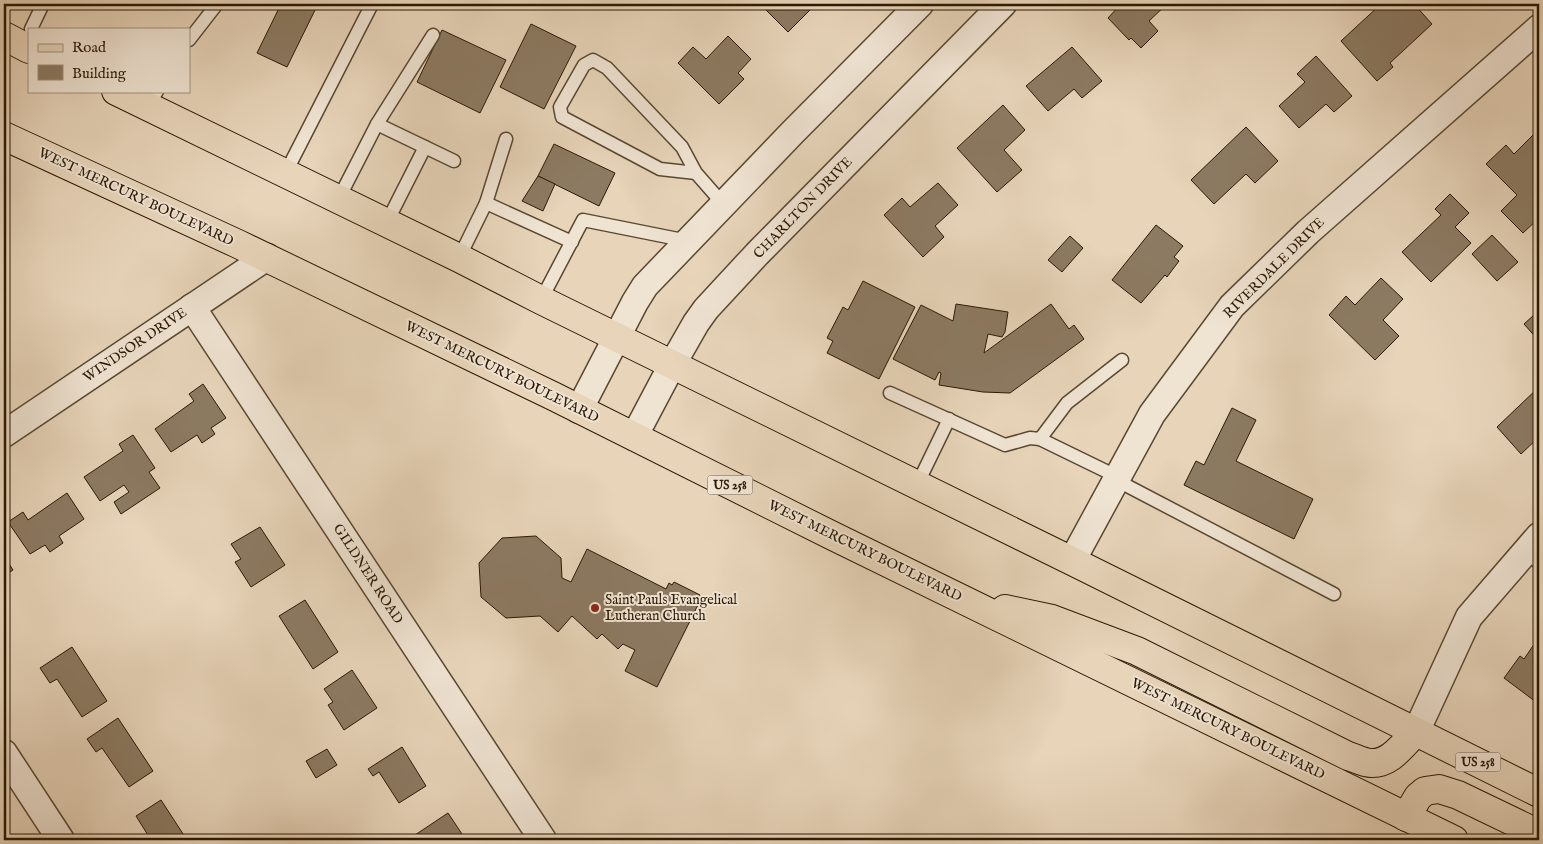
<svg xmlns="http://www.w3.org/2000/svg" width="1543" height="844" font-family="'IM FELL English',serif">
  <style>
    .building { fill: #8c7a62; stroke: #2a1904 }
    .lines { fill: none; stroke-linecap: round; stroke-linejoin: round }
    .service-casing { stroke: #594831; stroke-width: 15 }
    .minor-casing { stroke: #594831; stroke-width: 29 }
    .primary-casing { stroke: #2a1904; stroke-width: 30 }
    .service { stroke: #efe3d2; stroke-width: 12 }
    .minor { stroke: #efe3d2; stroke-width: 26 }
    .primary { stroke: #e7d4b9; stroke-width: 28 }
    .poi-dot { fill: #8f2418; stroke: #efe3d2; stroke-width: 2 }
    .labels { text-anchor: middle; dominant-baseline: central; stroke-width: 4; stroke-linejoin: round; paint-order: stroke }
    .shield { fill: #efe3d2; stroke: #655642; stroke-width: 1 }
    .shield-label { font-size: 12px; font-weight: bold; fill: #2a1904 }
    .street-label { font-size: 14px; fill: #2a1904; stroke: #efe3d2 }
    .poi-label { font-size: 14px; fill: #2a1904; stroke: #efe3d2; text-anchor: start }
  </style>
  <rect width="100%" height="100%" fill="#e7d4b9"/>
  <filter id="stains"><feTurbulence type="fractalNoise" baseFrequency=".004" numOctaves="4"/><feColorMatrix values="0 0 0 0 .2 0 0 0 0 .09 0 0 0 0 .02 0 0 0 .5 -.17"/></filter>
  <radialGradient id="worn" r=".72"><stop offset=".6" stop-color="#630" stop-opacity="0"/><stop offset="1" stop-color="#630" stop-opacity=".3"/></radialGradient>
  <g class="building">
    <polygon points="281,4 318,4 287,67 257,53"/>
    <polygon points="765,4 764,4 813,4 811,6 813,7 788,32 762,6"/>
    <polygon points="1117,4 1167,4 1149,21 1158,31 1141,48 1131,38 1129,40 1108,18 1119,6"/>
    <polygon points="1381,4 1414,4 1432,24 1390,63 1393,67 1377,81 1341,41"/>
    <polygon points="531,24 576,46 544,109 500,87"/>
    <polygon points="442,30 506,60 480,113 417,82"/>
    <polygon points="728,36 751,59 738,73 744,79 719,104 678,63 693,47 706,59"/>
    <polygon points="1072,47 1102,81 1082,98 1074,89 1048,111 1026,86"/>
    <polygon points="1316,56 1352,96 1334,112 1326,104 1299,128 1279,106 1305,82 1297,74"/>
    <polygon points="1003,105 1025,130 1004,150 1022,170 997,192 957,148"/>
    <polygon points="1246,127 1278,161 1255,183 1246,174 1214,204 1191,180"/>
    <polygon points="1533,135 1539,141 1539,178 1538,179 1539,181 1539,186 1533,193 1539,200 1539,218 1523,233 1501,211 1517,195 1486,164 1506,145 1514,154"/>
    <polygon points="554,144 615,173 599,206 538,176"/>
    <polygon points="538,176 555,184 543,211 522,201"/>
    <polygon points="938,183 958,205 935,226 944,237 923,257 884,215 902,198 910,207"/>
    <polygon points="1450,194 1469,213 1455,227 1471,243 1431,282 1402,252 1441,215 1435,209"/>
    <polygon points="1156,225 1183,246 1174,257 1179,261 1167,277 1165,275 1141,303 1112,280"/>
    <polygon points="1492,235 1518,262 1497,281 1472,254"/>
    <polygon points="1070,236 1083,248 1062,272 1048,260"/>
    <polygon points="1381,278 1403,299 1383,320 1399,336 1375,360 1329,315 1346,296 1355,305"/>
    <polygon points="863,281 915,307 879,379 827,353 833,341 827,338 843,307 848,310"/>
    <polygon points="956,304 1008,312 1005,332 1002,337 988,334 984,353 1051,304 1069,329 1074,325 1084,339 1010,393 983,392 939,385 941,373 939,372 935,380 893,359 921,305 953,321"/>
    <polygon points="1534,315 1539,320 1539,341 1524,324"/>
    <polygon points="203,384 226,418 211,428 215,434 202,443 197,435 171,452 155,429 194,401 189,394"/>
    <polygon points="1539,387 1539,437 1521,454 1497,427"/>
    <polygon points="1232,408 1256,420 1236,461 1313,499 1294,539 1184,485 1196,461 1204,465"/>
    <polygon points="133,435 155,468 149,472 160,488 121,514 114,502 129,492 124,485 100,501 84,477 123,451 119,444"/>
    <polygon points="67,493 84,519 59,536 63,543 50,552 45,545 30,554 8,522 23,512 28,520"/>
    <polygon points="260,527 285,565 251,587 235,562 241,559 231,544"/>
    <polygon points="536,536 561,558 562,578 571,582 587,549 666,589 669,583 672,585 674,582 700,595 699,598 701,599 657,687 625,671 635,650 623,644 618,649 602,634 597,639 572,616 558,632 540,616 506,618 481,597 479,563 502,538"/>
    <polygon points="4,556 13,570 4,576"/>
    <polygon points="305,600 338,652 313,669 279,616"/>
    <polygon points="1537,640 1539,641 1539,697 1536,702 1504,678 1520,656 1524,659"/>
    <polygon points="72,647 107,701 82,717 57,679 50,683 40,668"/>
    <polygon points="352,670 377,708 344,730 328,705 333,702 324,689"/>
    <polygon points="118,718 153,771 129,787 102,748 96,752 87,739"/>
    <polygon points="402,747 426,786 399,803 379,772 373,776 368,769"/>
    <polygon points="327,749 337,765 316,778 306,761"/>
    <polygon points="161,800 187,840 151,840 136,816"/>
    <polygon points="448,813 466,840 414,840 412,837"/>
    <polygon points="251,834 255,840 242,840"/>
  </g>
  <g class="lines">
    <defs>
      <g id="service">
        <polyline points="31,29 43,4"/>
        <polyline points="189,40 217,4"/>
        <polyline points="148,107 157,91"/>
        <polyline points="377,124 454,161"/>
        <polyline points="696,173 660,169 562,117 560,107 584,65 593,60 607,68 682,147 696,173 724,205"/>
        <polyline points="285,174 372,4"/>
        <polyline points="338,200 377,124 433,35"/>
        <polyline points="486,203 506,139"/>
        <polyline points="386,224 425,147"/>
        <polyline points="459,258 486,203 572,242"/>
        <polyline points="541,300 583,220 688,241"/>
        <polyline points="890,393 1005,445 1030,438 1040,439 1118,477"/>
        <polyline points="1040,439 1067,403 1122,360"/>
        <polyline points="1116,480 1334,594"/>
        <polyline points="917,485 949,419"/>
        <polyline points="1526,551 1539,563"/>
      </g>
      <g id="minor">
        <polyline points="192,307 543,840"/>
        <polyline points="579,410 635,302 645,286 792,133 920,4"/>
        <polyline points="4,434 267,257"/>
        <polyline points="634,437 672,365 696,323 706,309 757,254 1003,4"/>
        <polyline points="1072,561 1152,414 1232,306 1308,232 1539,28"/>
        <polyline points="1416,732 1469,617 1539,536"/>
        <polyline points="4,753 61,840"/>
      </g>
      <g id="primary">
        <polyline points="4,36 29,49"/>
        <polyline points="116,91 459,258 541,300 1072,561 1539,793"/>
        <polyline points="4,136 238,244 553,396 833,536 1454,840"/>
        <path d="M1005 609 1052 619 1137 651 1348 756C1355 758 1364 763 1371 763 1391 764 1403 744 1416 732"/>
        <polyline points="1406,817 1418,797 1425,791 1439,789 1458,795 1539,834"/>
      </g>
    </defs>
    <use href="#service" class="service-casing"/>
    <use href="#minor" class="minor-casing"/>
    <use href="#primary" class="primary-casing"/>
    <use href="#service" class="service"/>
    <use href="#minor" class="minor"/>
    <use href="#primary" class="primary"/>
  </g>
  <circle class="poi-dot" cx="595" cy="608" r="5"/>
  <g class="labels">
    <g class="shield">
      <rect x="707.5" y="475.5" width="45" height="19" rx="4"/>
      <rect x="1455.5" y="752.5" width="45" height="19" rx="4"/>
    </g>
    <g class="shield-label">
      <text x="730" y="485">US 258</text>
      <text x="1478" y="762">US 258</text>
    </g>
    <g class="street-label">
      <text transform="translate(136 197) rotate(25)">WEST MERCURY BOULEVARD</text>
      <text transform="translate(803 208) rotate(-46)">CHARLTON DRIVE</text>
      <text transform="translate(1274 268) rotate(-45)">RIVERDALE DRIVE</text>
      <text transform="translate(135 345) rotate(-34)">WINDSOR DRIVE</text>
      <text transform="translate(502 372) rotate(26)">WEST MERCURY BOULEVARD</text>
      <text transform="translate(865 551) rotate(26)">WEST MERCURY BOULEVARD</text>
      <text transform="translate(368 574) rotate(57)">GILDNER ROAD</text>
      <text transform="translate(1228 729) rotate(26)">WEST MERCURY BOULEVARD</text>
    </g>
    <g class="poi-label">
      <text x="605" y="600">Saint Pauls Evangelical<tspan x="605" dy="16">Lutheran Church</tspan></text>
    </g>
  </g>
  <rect width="1543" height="844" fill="none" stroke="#e7d4b9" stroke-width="20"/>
  <rect x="5" y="5" width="1533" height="834" fill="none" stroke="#2a1904" stroke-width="2.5"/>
  <rect x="10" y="10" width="1523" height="824" fill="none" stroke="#2a1904"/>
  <rect x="28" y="28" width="162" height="65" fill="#efe3d2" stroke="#a09280"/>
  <rect x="38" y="44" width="25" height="8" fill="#e7d4b9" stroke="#a09280"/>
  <text x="72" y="52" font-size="15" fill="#2a1904">Road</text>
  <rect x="38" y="65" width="25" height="15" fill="#8c7a62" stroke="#a09280"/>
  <text x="72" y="78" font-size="15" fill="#2a1904">Building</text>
  <rect width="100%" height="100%" filter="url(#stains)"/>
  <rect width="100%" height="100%" fill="url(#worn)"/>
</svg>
